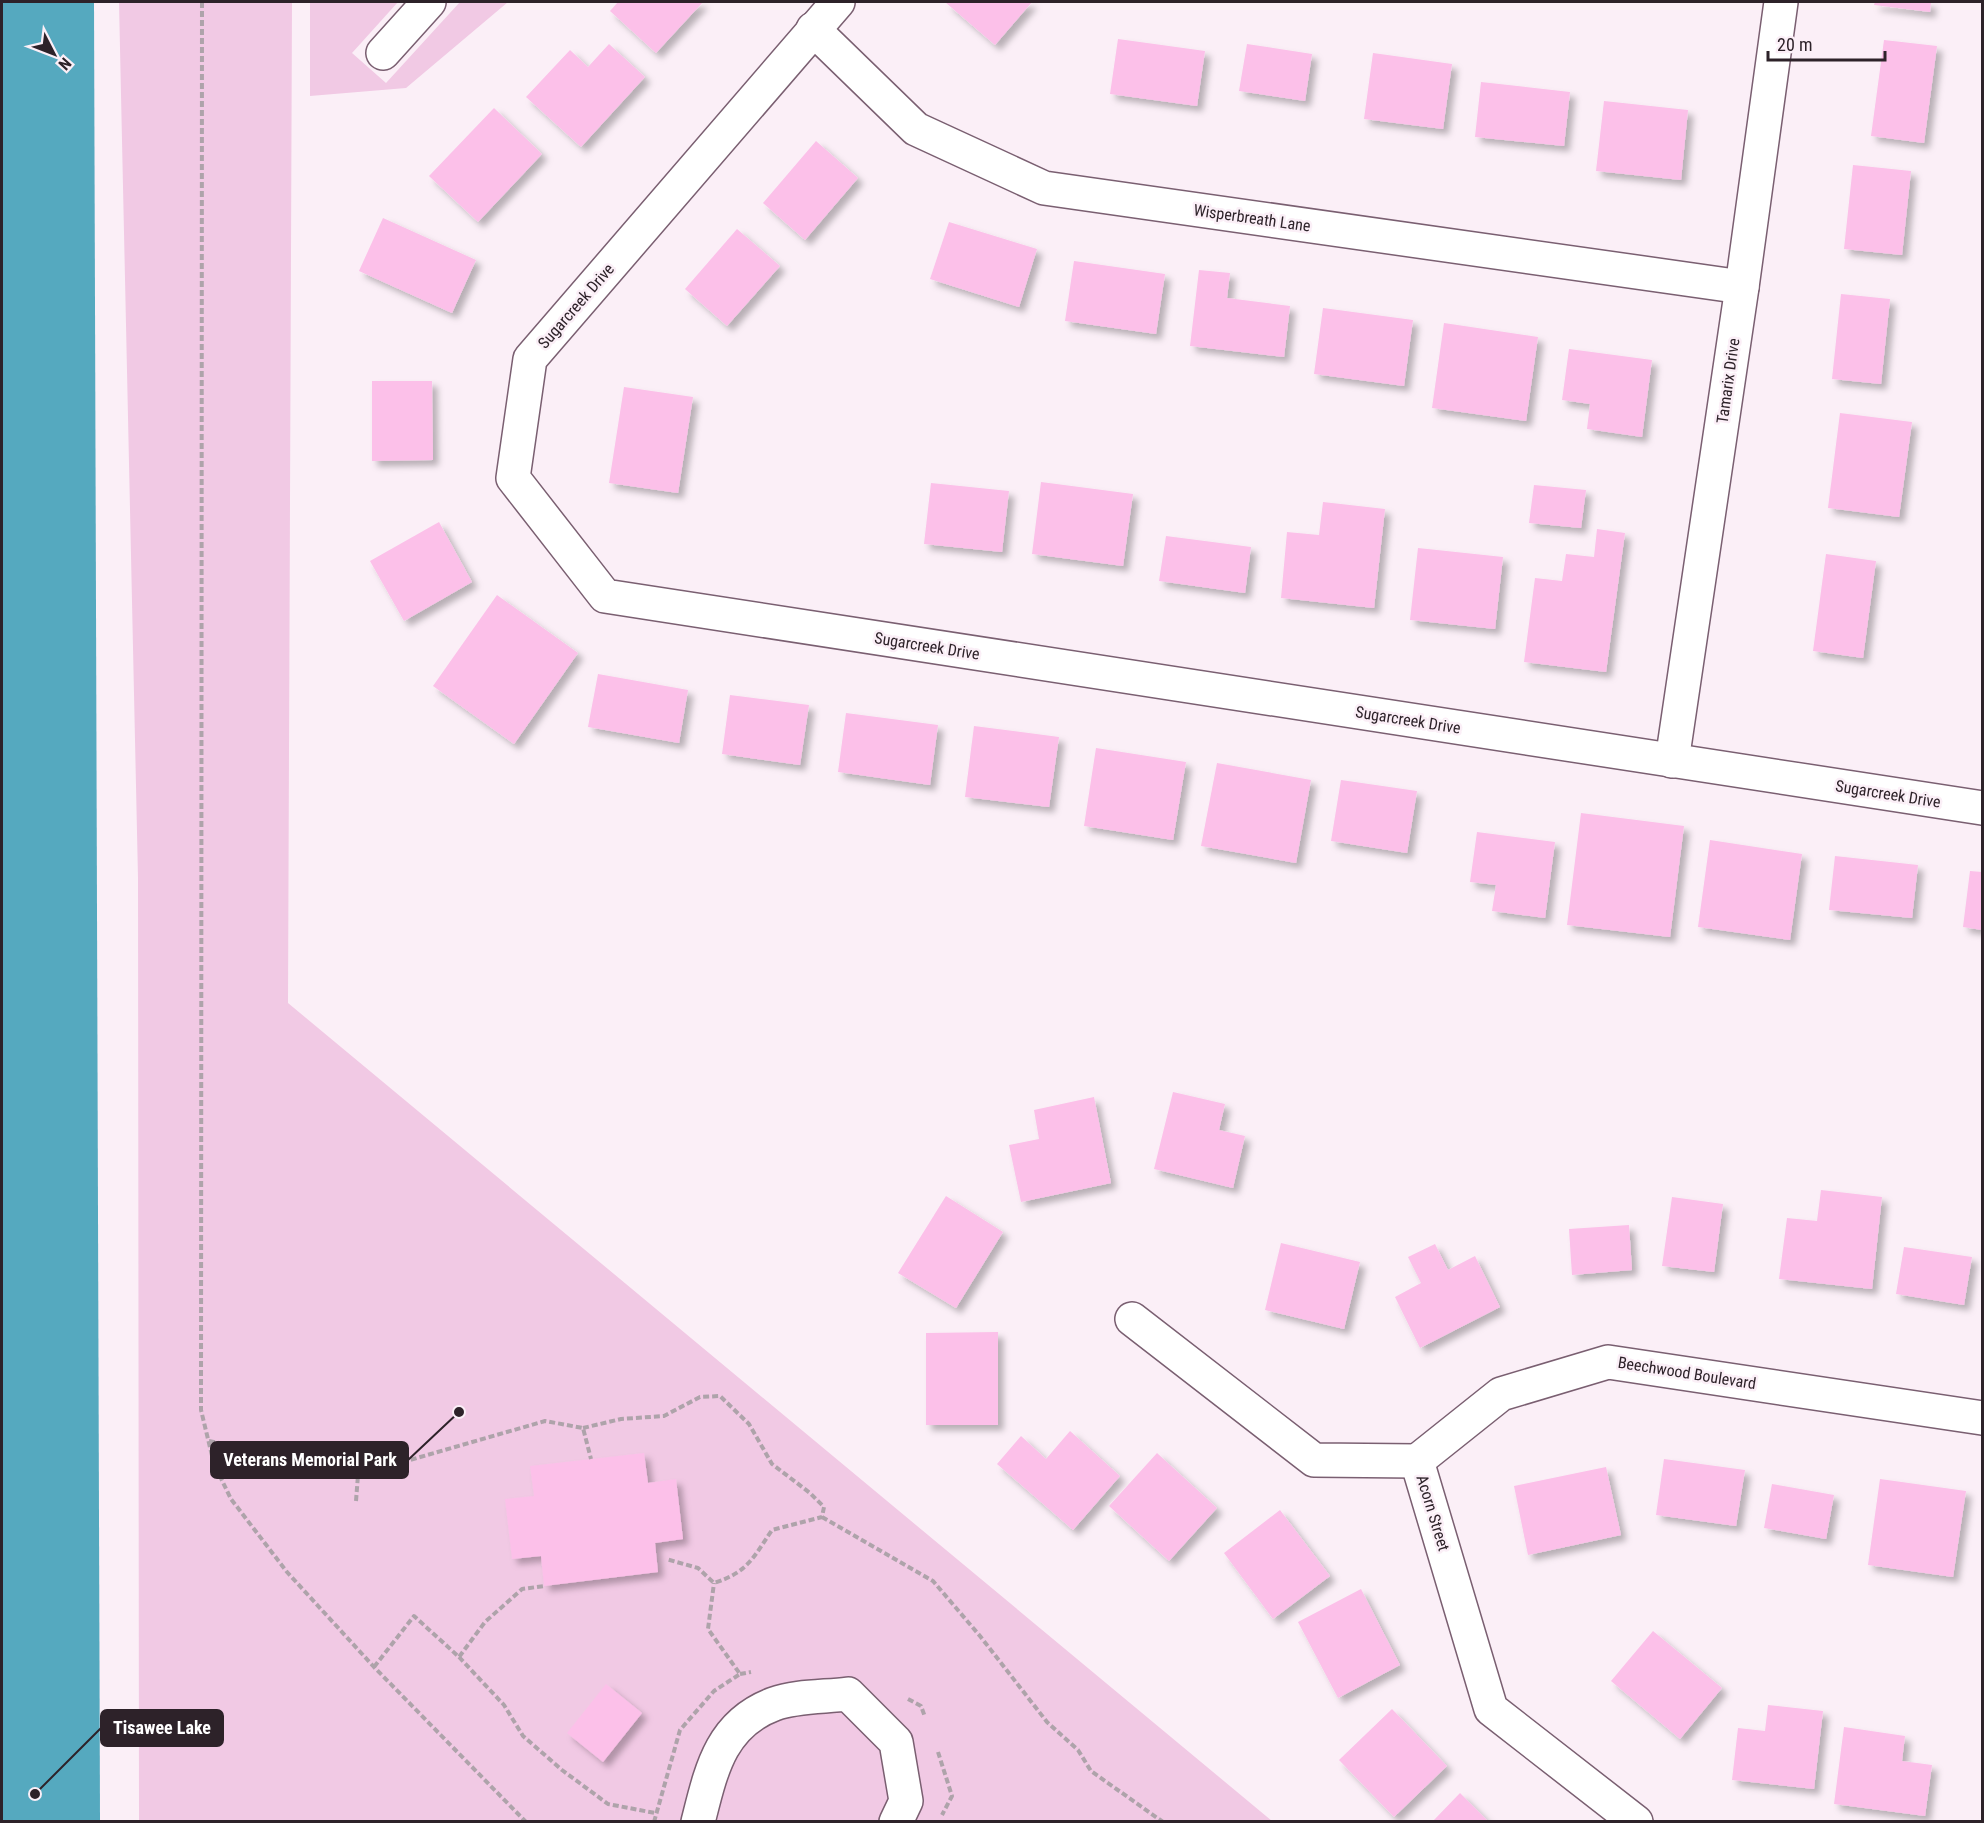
<svg xmlns="http://www.w3.org/2000/svg" width="1984" height="1823" font-family="'Roboto Condensed',sans-serif">
  <style>
    .green { fill: #f1c9e4 }
    .water { fill: #55a9bf }
    .building { fill: #fcc0e9; filter: url(#shadow) }
    .lines { fill: none; stroke-linecap: round; stroke-linejoin: round }
    .minor-casing { stroke: #7a5f71; stroke-width: 36 }
    .path { stroke: #aea3aa; stroke-width: 4; stroke-dasharray: 6 3; stroke-linecap: butt }
    .minor { stroke: #fff; stroke-width: 33 }
    .labels { text-anchor: middle; dominant-baseline: central; stroke-width: 5; stroke-linejoin: round; paint-order: stroke }
    .street-label { font-size: 16px; fill: #2d2229; stroke: #fbeff7 }
    .leader { fill: none; stroke: #2d2229; stroke-width: 2 }
    .callout-dot { fill: #2d2229; stroke: #fbeff7; stroke-width: 2 }
    .callout { fill: #2d2229; stroke: #2d2229; stroke-width: 2 }
    .callout-label { font-size: 18px; text-anchor: middle; font-weight: bold; fill: #fff }
  </style>
  <defs>
    <filter id="shadow"><feDropShadow dx="5.5" dy="5.5" stdDeviation="3" flood-color="#0004"/></filter>
  </defs>
  <rect width="100%" height="100%" fill="#fbeff7"/>
  <g class="green">
    <polygon points="119,2 292,2 288,1003 1272,1821 139,1821 138,878"/>
    <polygon points="310,2 398,2 352,53 386,83 460,2 508,2 406,88 310,96"/>
  </g>
  <polygon class="water" points="2,2 94,2 100,1821 2,1821"/>
  <g class="building">
    <polygon points="618,2 703,2 656,53 610,11"/>
    <polygon points="945,2 1032,2 995,45"/>
    <polygon points="1875,2 1931,2 1930,12 1874,5"/>
    <polygon points="1118,39 1205,51 1197,106 1110,94"/>
    <polygon points="1884,40 1937,46 1924,143 1871,136"/>
    <polygon points="609,44 645,77 581,147 526,97 570,50 588,67"/>
    <polygon points="1247,44 1312,54 1305,101 1239,91"/>
    <polygon points="1373,53 1452,64 1443,129 1364,119"/>
    <polygon points="1481,82 1570,92 1564,146 1475,137"/>
    <polygon points="1604,101 1688,110 1681,180 1596,171"/>
    <polygon points="494,108 542,154 478,222 429,176"/>
    <polygon points="816,141 858,178 805,240 763,203"/>
    <polygon points="1853,165 1911,171 1902,255 1844,249"/>
    <polygon points="383,218 476,260 452,313 359,271"/>
    <polygon points="949,222 1037,249 1019,307 930,279"/>
    <polygon points="737,229 780,266 727,326 685,289"/>
    <polygon points="1074,261 1165,274 1156,334 1065,321"/>
    <polygon points="1199,270 1230,273 1227,298 1290,306 1284,357 1190,346"/>
    <polygon points="1841,294 1890,299 1881,384 1832,379"/>
    <polygon points="1323,308 1413,320 1404,386 1314,374"/>
    <polygon points="1444,323 1538,337 1526,421 1432,408"/>
    <polygon points="1569,349 1652,360 1642,437 1587,429 1590,404 1562,400"/>
    <polygon points="372,381 432,381 433,460 372,461"/>
    <polygon points="624,387 693,397 678,493 609,483"/>
    <polygon points="1840,413 1912,422 1899,517 1828,508"/>
    <polygon points="1041,482 1133,494 1123,566 1032,554"/>
    <polygon points="931,483 1009,491 1002,552 924,544"/>
    <polygon points="1534,485 1586,490 1581,528 1529,523"/>
    <polygon points="1323,502 1385,509 1374,608 1281,598 1287,532 1319,535"/>
    <polygon points="439,522 472,582 404,621 370,561"/>
    <polygon points="1597,529 1625,533 1606,672 1524,662 1535,578 1562,581 1566,554 1594,557"/>
    <polygon points="1166,536 1251,547 1245,593 1159,581"/>
    <polygon points="1418,548 1503,557 1495,629 1410,620"/>
    <polygon points="1826,554 1876,561 1863,658 1813,651"/>
    <polygon points="497,595 578,653 514,744 433,686"/>
    <polygon points="598,674 688,690 679,743 588,727"/>
    <polygon points="730,695 809,705 800,765 722,754"/>
    <polygon points="846,713 938,725 930,785 838,772"/>
    <polygon points="974,726 1059,737 1049,807 965,797"/>
    <polygon points="1096,748 1186,762 1173,840 1084,826"/>
    <polygon points="1217,763 1311,780 1296,863 1201,846"/>
    <polygon points="1341,780 1417,791 1407,853 1331,841"/>
    <polygon points="1581,813 1684,826 1670,937 1567,925"/>
    <polygon points="1477,832 1555,842 1545,918 1492,911 1496,885 1470,882"/>
    <polygon points="1710,840 1802,854 1790,940 1698,927"/>
    <polygon points="1835,856 1918,865 1912,918 1829,910"/>
    <polygon points="1970,871 1982,872 1982,930 1963,927"/>
    <polygon points="1173,1092 1225,1104 1219,1130 1245,1136 1233,1188 1154,1169"/>
    <polygon points="1094,1097 1111,1183 1021,1202 1009,1145 1039,1139 1034,1110"/>
    <polygon points="1821,1190 1882,1197 1872,1289 1779,1279 1787,1218 1817,1221"/>
    <polygon points="946,1196 1003,1232 956,1308 898,1273"/>
    <polygon points="1672,1197 1723,1204 1714,1272 1662,1266"/>
    <polygon points="1629,1225 1632,1270 1572,1275 1569,1229"/>
    <polygon points="1281,1243 1360,1262 1344,1329 1265,1310"/>
    <polygon points="1435,1244 1448,1270 1475,1256 1500,1307 1420,1348 1395,1297 1421,1283 1408,1257"/>
    <polygon points="1904,1247 1972,1257 1964,1305 1896,1294"/>
    <polygon points="998,1332 998,1425 926,1425 926,1333"/>
    <polygon points="1070,1431 1120,1476 1073,1530 997,1464 1021,1436 1046,1459"/>
    <polygon points="644,1453 648,1483 676,1479 683,1539 655,1543 658,1572 544,1586 541,1556 512,1559 505,1499 534,1496 530,1466"/>
    <polygon points="1157,1453 1217,1508 1169,1561 1109,1506"/>
    <polygon points="1664,1459 1745,1470 1736,1526 1656,1515"/>
    <polygon points="1606,1467 1621,1535 1528,1555 1514,1486"/>
    <polygon points="1880,1479 1966,1491 1953,1577 1868,1565"/>
    <polygon points="1772,1484 1834,1495 1826,1539 1764,1528"/>
    <polygon points="1280,1510 1330,1576 1273,1619 1224,1553"/>
    <polygon points="1361,1589 1400,1665 1338,1698 1298,1622"/>
    <polygon points="1653,1631 1722,1688 1680,1739 1611,1681"/>
    <polygon points="606,1684 642,1713 603,1762 567,1733"/>
    <polygon points="1768,1705 1823,1711 1814,1789 1732,1780 1738,1728 1765,1731"/>
    <polygon points="1392,1709 1447,1766 1394,1817 1339,1760"/>
    <polygon points="1844,1727 1905,1736 1902,1761 1932,1765 1925,1816 1834,1804"/>
    <polygon points="1460,1793 1489,1822 1432,1822"/>
  </g>
  <g class="lines">
    <defs>
      <g id="minor">
        <polyline points="838,2 530,359 513,478 605,596 1982,808"/>
        <polyline points="813,29 916,129 1044,188 1742,287"/>
        <polyline points="383,53 429,2"/>
        <polyline points="1672,761 1742,287 1781,2"/>
        <polyline points="1132,1319 1314,1460 1417,1461"/>
        <polyline points="1417,1461 1501,1394 1608,1362 1982,1418"/>
        <polyline points="1417,1461 1491,1709 1636,1822"/>
        <path d="M698 1822C711 1771 720 1724 774 1704 796 1696 825 1697 848 1694L896 1742 906 1801 896 1822"/>
      </g>
    </defs>
    <use href="#minor" class="minor-casing"/>
    <g class="path">
      <polyline points="202,2 201,1410 214,1464 231,1499 287,1572 374,1667 526,1822"/>
      <path d="M583 1428 621 1419 664 1416 700 1397 720 1396 749 1424 772 1464 810 1493 824 1507 822 1517 772 1530C753 1558 748 1572 714 1583L698 1568 666 1559"/>
      <polyline points="209,1441 300,1458 358,1475"/>
      <polyline points="356,1501 358,1475 545,1421 583,1428 591,1459"/>
      <polyline points="822,1517 933,1581 980,1636 1047,1722 1078,1750 1091,1771 1163,1822"/>
      <polyline points="459,1657 504,1705 523,1736 562,1770 608,1804 655,1813"/>
      <polyline points="374,1667 414,1616 459,1657 485,1622 522,1589 544,1586"/>
      <polyline points="740,1674 751,1672"/>
      <polyline points="908,1699 921,1706 925,1717"/>
      <polyline points="938,1752 952,1796 942,1815"/>
      <polyline points="654,1822 680,1730 714,1691 740,1674 708,1629 714,1583"/>
    </g>
    <use href="#minor" class="minor"/>
  </g>
  <g class="labels">
    <g class="street-label">
      <text transform="translate(1252 218) rotate(8)">Wisperbreath Lane</text>
      <text transform="translate(576 306) rotate(-49)">Sugarcreek Drive</text>
      <text transform="translate(1728 381) rotate(-82)">Tamarix Drive</text>
      <text transform="translate(927 646) rotate(9)">Sugarcreek Drive</text>
      <text transform="translate(1408 720) rotate(9)">Sugarcreek Drive</text>
      <text transform="translate(1888 794) rotate(9)">Sugarcreek Drive</text>
      <text transform="translate(1687 1373) rotate(9)">Beechwood Boulevard</text>
      <text transform="translate(1433 1513) rotate(73)">Acorn Street</text>
    </g>
  </g>
  <path class="leader" d="M459 1412L408 1460M35 1794L101 1728"/>
  <g class="callout-dot">
    <circle cx="459" cy="1412" r="6"/>
    <circle cx="35" cy="1794" r="6"/>
  </g>
  <g class="callout">
    <rect x="211" y="1442" width="197" height="36" rx="6"/>
    <rect x="101" y="1710" width="122" height="36" rx="6"/>
  </g>
  <g class="callout-label">
    <text x="310" y="1466">Veterans Memorial Park</text>
    <text x="162" y="1734">Tisawee Lake</text>
  </g>
  <rect width="1984" height="1823" fill="none" stroke="#2d2229" stroke-width="6"/>
  <g transform="translate(54 54) rotate(132)" stroke="#fbeff7" stroke-width="4.5" paint-order="stroke">
  <path d="M0-4.5L10 22L0 15L-10 22Z" fill="#2d2229"/>
  <text y="-9" font-size="16" font-weight="bold" text-anchor="middle" fill="#2d2229">N</text>
  </g>
  <path d="M1768 51v9h117v-9" fill="none" stroke="#2d2229" stroke-width="3"/>
  <text x="1777" y="51" font-size="18" fill="#2d2229" stroke="#fbeff7" stroke-width="4.5" paint-order="stroke">20 m</text>
</svg>
